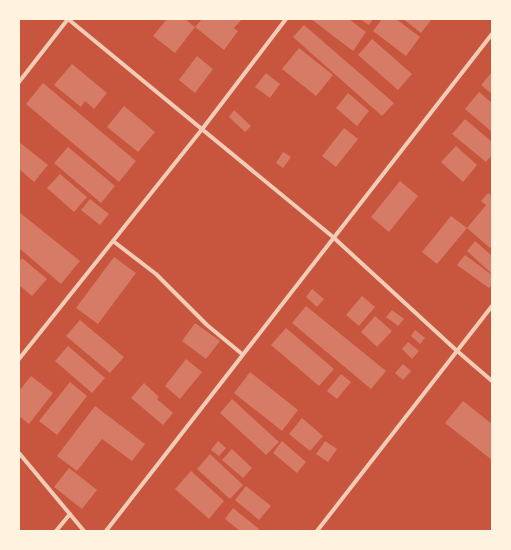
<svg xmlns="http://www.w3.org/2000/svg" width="511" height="550" font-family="'Noto Serif',serif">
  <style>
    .building { fill: #d67c66 }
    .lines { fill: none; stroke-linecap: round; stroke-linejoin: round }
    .minor { stroke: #f1ccb7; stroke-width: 4 }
  </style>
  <rect width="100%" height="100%" fill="#c8553d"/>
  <g class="building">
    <polygon points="167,19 185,19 195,27 202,19 242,19 234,28 238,31 224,50 195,27 175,53 153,36"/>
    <polygon points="311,19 349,19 366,32 353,51"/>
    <polygon points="360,19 373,19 369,25"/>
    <polygon points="382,19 396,19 420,37 406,56 373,31"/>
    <polygon points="403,19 432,19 421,33"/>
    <polygon points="304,25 394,103 382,116 293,37"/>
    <polygon points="372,39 412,74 398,90 358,55"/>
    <polygon points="299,48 333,75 316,96 282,69"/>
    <polygon points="197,56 213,69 195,93 179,80"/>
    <polygon points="72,64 107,93 94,109 85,101 81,107 54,85"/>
    <polygon points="492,72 492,94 481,85"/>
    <polygon points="266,73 280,84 270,98 255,87"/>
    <polygon points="43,83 136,161 119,182 26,104"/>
    <polygon points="479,92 492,103 492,132 465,109"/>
    <polygon points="348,93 369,111 357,126 336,108"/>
    <polygon points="124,106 155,132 138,152 107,127"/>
    <polygon points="234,110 251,126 245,132 229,117"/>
    <polygon points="465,119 492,142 492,155 486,162 452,134"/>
    <polygon points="344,128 358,139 336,167 322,156"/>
    <polygon points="19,142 48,165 34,182 19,169"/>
    <polygon points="456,146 477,165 463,182 441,162"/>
    <polygon points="68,147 115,186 101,203 54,163"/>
    <polygon points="283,152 291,157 283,168 276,163"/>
    <polygon points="60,174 87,197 74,212 47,188"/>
    <polygon points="400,181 418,196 389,232 371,217"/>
    <polygon points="488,193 492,196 492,245 490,248 467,228 486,205 481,201"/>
    <polygon points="90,199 109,214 100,225 81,210"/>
    <polygon points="19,212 80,261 61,284 19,248"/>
    <polygon points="451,216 467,228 437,264 422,252"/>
    <polygon points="475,241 492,256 492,274 467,251"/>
    <polygon points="465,255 492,275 492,285 489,288 457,265"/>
    <polygon points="114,257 136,273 98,324 76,308"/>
    <polygon points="22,258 47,279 32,296 19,285 19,262"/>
    <polygon points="312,289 324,299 317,307 306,297"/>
    <polygon points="362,296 375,307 359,326 346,315"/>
    <polygon points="306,306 386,371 371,389 292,323"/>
    <polygon points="392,310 404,319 398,326 386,317"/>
    <polygon points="375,316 392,331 377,347 361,332"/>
    <polygon points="80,320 124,357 110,373 66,336"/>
    <polygon points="195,323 220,341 206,359 182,341"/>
    <polygon points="286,328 334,369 319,386 271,345"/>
    <polygon points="415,330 425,338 420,344 411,336"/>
    <polygon points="408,342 419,351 412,359 402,349"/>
    <polygon points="68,346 105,378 92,393 55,361"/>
    <polygon points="186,359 202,372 180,399 165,386"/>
    <polygon points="403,364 411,371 403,380 395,373"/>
    <polygon points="250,372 298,410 282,431 234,393"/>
    <polygon points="341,374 351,382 337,399 327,391"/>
    <polygon points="31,376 53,393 29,424 19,416 19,391"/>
    <polygon points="70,382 87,396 57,435 39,421"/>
    <polygon points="144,383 159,397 157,399 173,413 163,425 131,398"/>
    <polygon points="232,399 279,442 266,455 220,413"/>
    <polygon points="463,401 492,424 492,460 445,423"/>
    <polygon points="95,406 145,444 132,461 102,439 77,471 57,456"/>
    <polygon points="302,418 323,436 310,451 289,434"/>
    <polygon points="218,441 226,448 219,456 211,450"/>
    <polygon points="282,441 306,462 297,473 273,453"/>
    <polygon points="325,441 337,449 328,462 316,454"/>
    <polygon points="232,449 252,468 243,478 222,460"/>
    <polygon points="210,454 243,485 230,499 197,469"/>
    <polygon points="69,468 97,490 82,509 54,487"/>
    <polygon points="191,471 224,501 209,519 175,489"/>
    <polygon points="246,486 271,506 259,520 235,500"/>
    <polygon points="233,508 259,529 258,531 240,531 225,519"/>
  </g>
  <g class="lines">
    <g class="minor">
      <polyline points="68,19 333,237 456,350 492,381"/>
      <polyline points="19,82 68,19"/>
      <polyline points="113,241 156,274 207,325 242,354"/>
      <polyline points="19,359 203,128 286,19"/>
      <polyline points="19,453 84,531"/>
      <polyline points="56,531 70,514"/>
      <polyline points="106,531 492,34"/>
      <polyline points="317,531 492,306"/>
    </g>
  </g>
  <rect width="511" height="550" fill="none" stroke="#fff3e0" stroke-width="40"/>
</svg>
